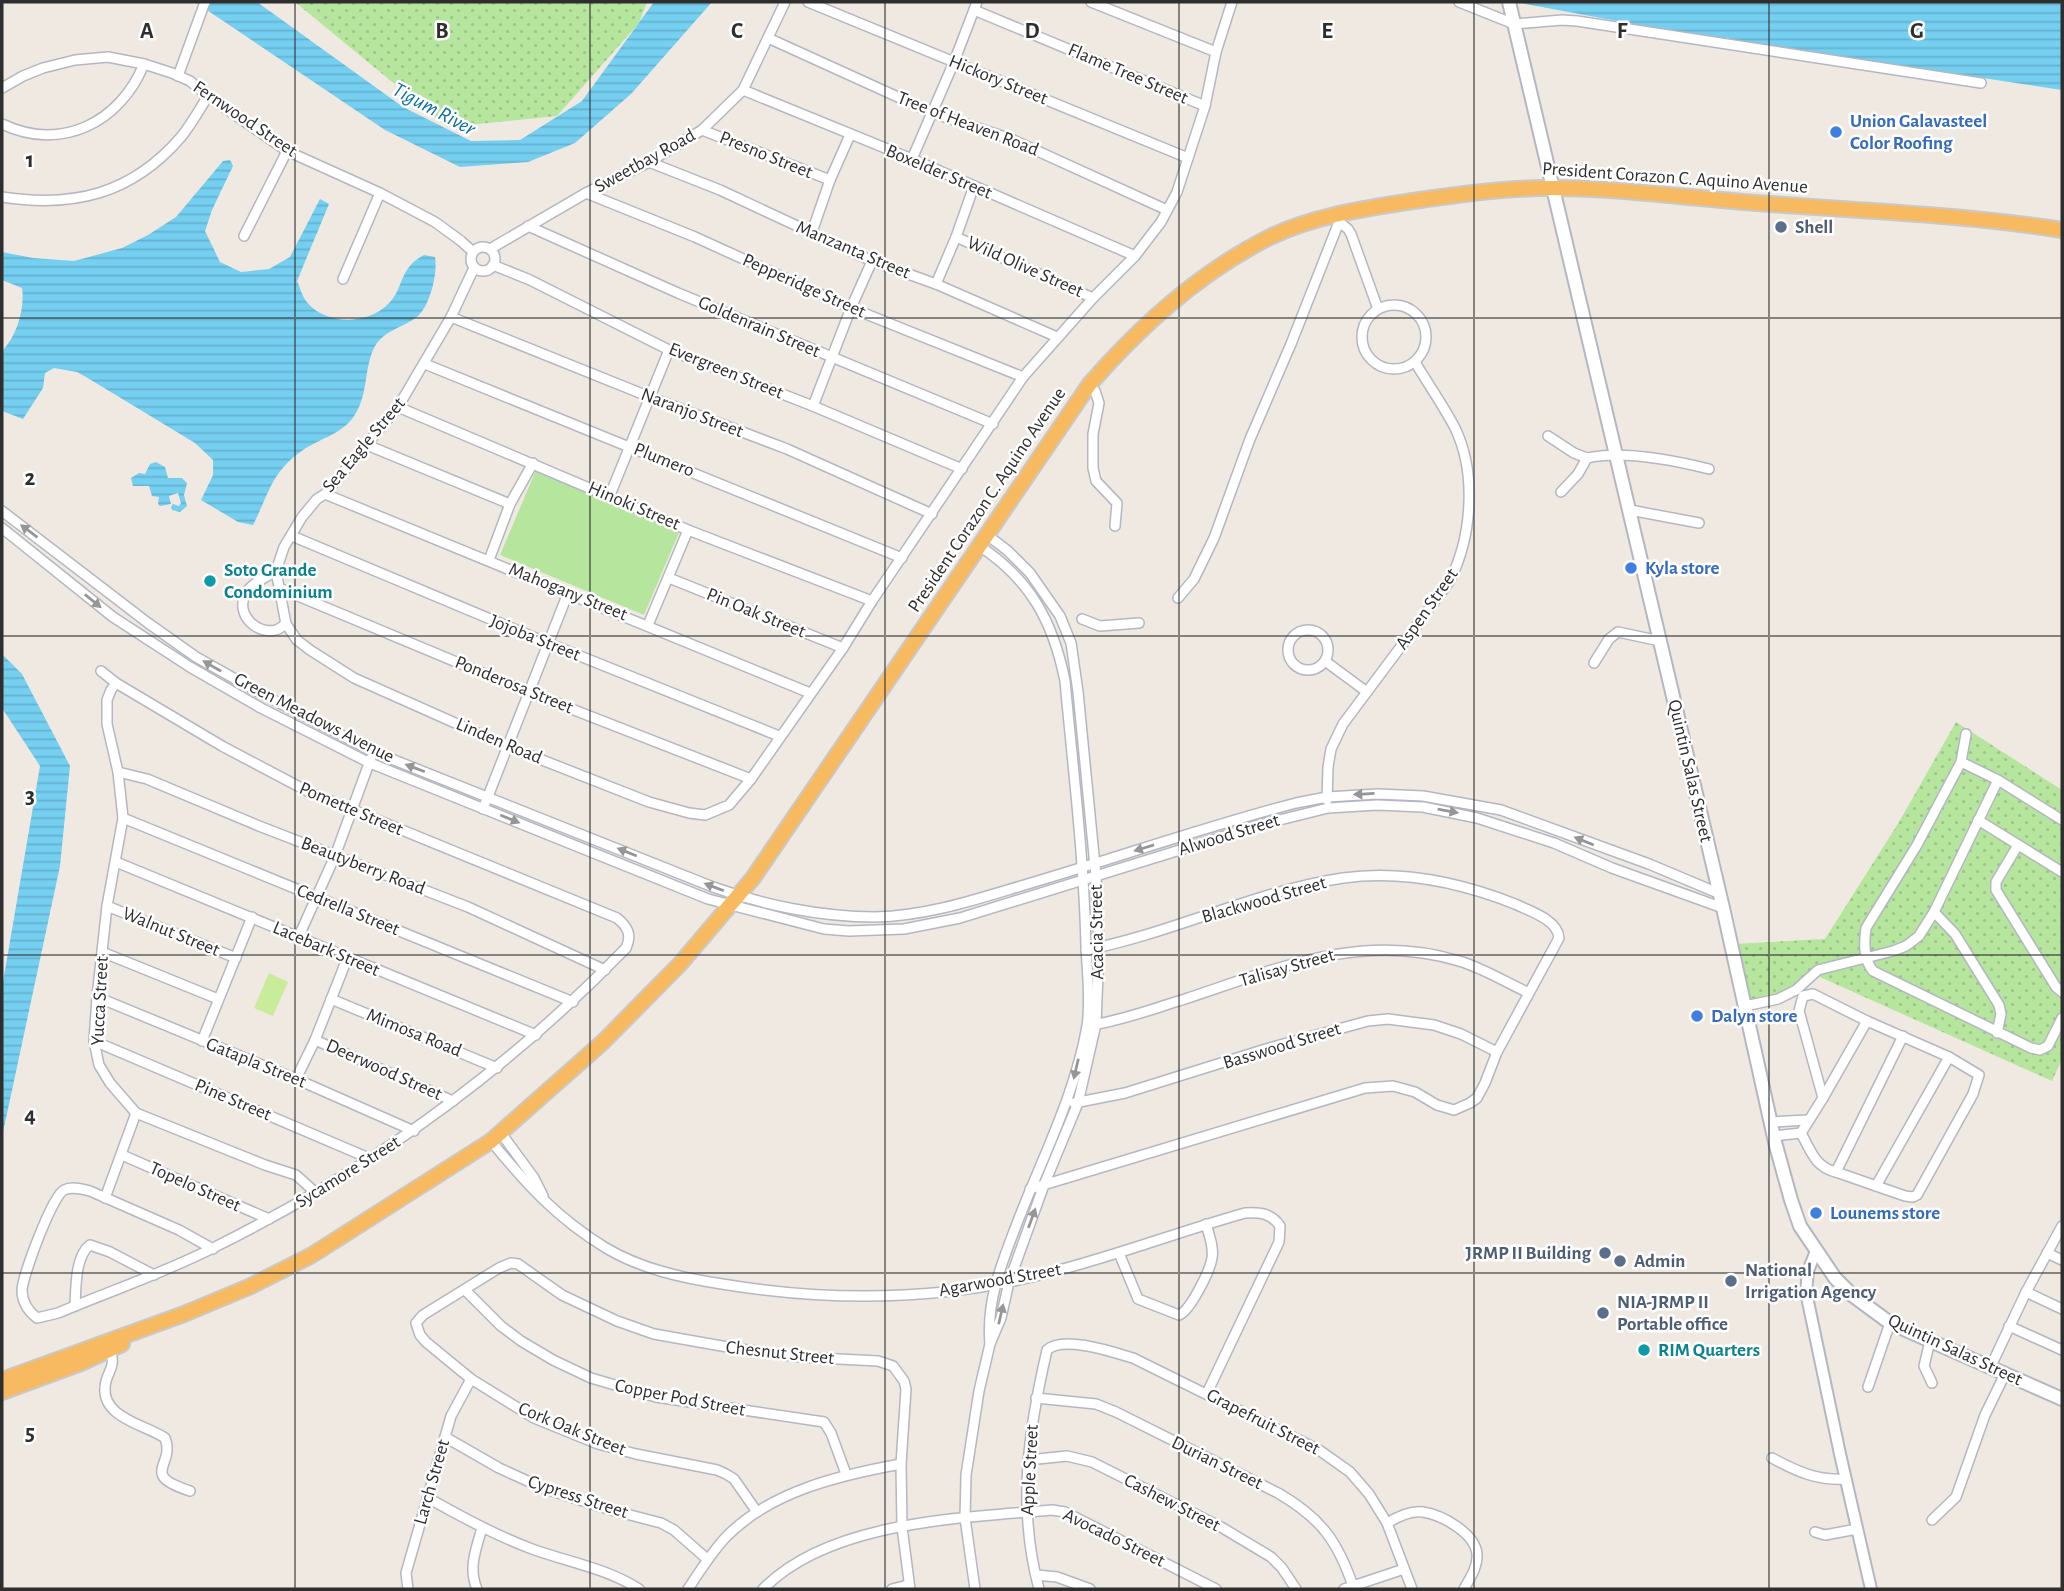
<svg xmlns="http://www.w3.org/2000/svg" width="2064" height="1591" font-family="'Alegreya Sans',sans-serif">
  <style>
    .grass { fill: url(#grass-dots) }
    .park { fill: #b6e59e }
    .pitch { fill: #c9ec9a }
    .water { fill: url(#water-rules) }
    .lines { fill: none; stroke-linecap: round; stroke-linejoin: round }
    .minor-casing { stroke: #b4b7c1; stroke-width: 12 }
    .tertiary-casing { stroke: #b4b7c1; stroke-width: 14 }
    .secondary-casing { stroke: #b4b7c1; stroke-width: 16 }
    .trunk-casing { stroke: #c9c9c9; stroke-width: 18 }
    .minor { stroke: #fff; stroke-width: 9 }
    .tertiary { stroke: #fff; stroke-width: 10 }
    .secondary { stroke: #fff; stroke-width: 12 }
    .trunk { stroke: #f8ba60; stroke-width: 14 }
    .oneway { fill: #969696 }
    .grid { fill: none; stroke: #2e2e2e; stroke-width: 2; stroke-opacity: 0.55 }
    .shop-dot { fill: #3f7fe0; stroke: #fff; stroke-width: 2.5 }
    .service-dot { fill: #5c6f8a; stroke: #fff; stroke-width: 2.5 }
    .culture-dot { fill: #0f9aa8; stroke: #fff; stroke-width: 2.5 }
    .labels { text-anchor: middle; dominant-baseline: central; stroke-width: 5; stroke-linejoin: round; paint-order: stroke }
    .street-label { font-size: 19px; fill: #2e2e2e; stroke: #fff }
    .shop-label { font-size: 19px; font-weight: bold; fill: #366cbe; stroke: #fff; text-anchor: start }
    .service-label { font-size: 19px; font-weight: bold; fill: #4e5e75; stroke: #fff; text-anchor: start }
    .culture-label { font-size: 19px; font-weight: bold; fill: #0d838f; stroke: #fff; text-anchor: start }
    .water-label { font-size: 21px; font-style: italic; fill: #0d6fa3; stroke: #fff }
    .grid-label { font-size: 23px; text-anchor: middle; font-weight: bold; fill: #2e2e2e; stroke: #fff; stroke-width: 5; stroke-linejoin: round; paint-order: stroke }
  </style>
  <defs>
    <pattern id="grass-dots" width="8" height="8" patternUnits="userSpaceOnUse" patternTransform="scale(1.75)"><rect width="8" height="8" fill="#b6e59e"/><path d="M2 2h.1M6 6h.1" fill="none" stroke="#9dc588" stroke-width="1.8" stroke-linecap="round"/></pattern>
    <pattern id="water-rules" width="6" height="5" patternUnits="userSpaceOnUse" patternTransform="scale(1.75)"><rect width="6" height="5" fill="#75cff0"/><path d="M0 2.5h6" fill="none" stroke="#66b2ce"/></pattern>
  </defs>
  <rect width="100%" height="100%" fill="#efe9e1"/>
  <g class="grass">
    <polygon points="295,2 647,2 639,23 557,116 447,127"/>
    <path d="M1956 722 2062 790V1059L2052 1081 1811 973C1797 1004 1781 1004 1751 1009L1735 944 1825 939 1899 822Z"/>
  </g>
  <polygon class="park" points="536,470 680,530 644,615 500,555"/>
  <polygon class="pitch" points="269,973 288,982 273,1016 254,1008"/>
  <g class="water">
    <polygon points="195,2 257,2 403,107 471,141 520,140 582,101 654,2 712,2 631,94 575,143 528,162 460,167 385,130"/>
    <polygon points="1515,2 2062,2 2062,90 1655,28"/>
    <path d="M230 160 233 166 212 210 205 231 220 262 241 272 269 269 290 257 320 199 329 204 297 281C300 287 302 296 306 301 324 325 365 325 386 306 405 290 397 269 424 255L435 257C438 273 430 306 417 317 404 327 382 331 374 348 363 371 369 397 352 419 339 435 319 439 303 450 271 472 269 494 253 525L238 522 201 500 213 475V460L195 443 86 377 77 372 54 368 45 373 43 388 23 419 2 411V351C17 336 25 309 22 288L2 280V252L33 258 74 261 122 248 148 235 176 217 223 161Z"/>
    <polygon points="156,462 165,467 168,478 182,478 187,483 184,495 187,506 180,512 172,510 171,507 173,504 179,506 181,503 178,493 169,496 171,504 160,506 158,504 159,497 152,496 149,486 133,486 131,478 139,473 145,474 150,464"/>
    <polygon points="2,654 22,674 70,766 60,866 2,1137 2,988 40,766 2,708"/>
  </g>
  <g class="lines">
    <defs>
      <g id="minor">
        <polyline points="808,2 1188,158"/>
        <polyline points="1091,2 1216,52"/>
        <polyline points="1459,2 1514,24 1562,20 1577,21 1981,83"/>
        <polyline points="974,10 1205,106"/>
        <polyline points="768,38 933,113 1011,139 1167,210"/>
        <polyline points="178,76 205,2"/>
        <polyline points="2,88 23,76 43,68 75,60 108,57 144,64 172,73 190,81 208,96 287,151 380,193 435,222 461,241 473,252"/>
        <polyline points="743,90 912,159 1135,256"/>
        <path d="M2 124C61 152 120 123 144 64"/>
        <polyline points="702,130 830,180"/>
        <polyline points="912,159 954,62 977,2"/>
        <polyline points="649,162 720,190 872,261 936,284 1057,337"/>
        <polyline points="586,193 695,237 851,308 1023,377"/>
        <path d="M2 197C74 208 132 194 181 137 191 125 199 110 208 96"/>
        <polyline points="1339,222 1348,229 1351,234 1378,309"/>
        <polyline points="528,226 678,293 993,424"/>
        <polyline points="812,232 830,180 850,135"/>
        <polyline points="244,236 287,151"/>
        <polyline points="956,237 1093,298"/>
        <circle cx="483" cy="259" r="12"/>
        <polyline points="490,249 586,193 649,162 702,130 743,90 785,2"/>
        <polyline points="493,265 530,280 669,350 813,406 962,469"/>
        <polyline points="474,268 451,317 398,407 325,494 317,499 302,517 284,547 276,571 286,624 297,640 310,650 354,678 509,747 649,802 689,813 705,815 729,805 751,779 843,648 872,601 1023,377 1093,298 1135,256 1161,222 1177,192 1205,106 1216,52 1232,2"/>
        <polyline points="343,279 380,193"/>
        <polyline points="936,284 956,237 974,186"/>
        <circle cx="1394" cy="337" r="32"/>
        <polyline points="451,317 650,397 787,449 932,514"/>
        <polyline points="425,364 902,558"/>
        <polyline points="1089,385 1095,391 1099,403 1093,434 1093,468 1096,481 1117,503 1115,526"/>
        <polyline points="813,406 851,308 872,261"/>
        <polyline points="398,407 688,530 872,601"/>
        <polyline points="1548,436 1574,453 1587,458"/>
        <polyline points="367,445 510,504"/>
        <path d="M1561 492 1578 474 1587 458C1623 450 1673 460 1709 469"/>
        <polyline points="325,494 810,693"/>
        <polyline points="610,495 669,350"/>
        <polyline points="1630,510 1699,523"/>
        <path d="M2 511 148 623 196 657 262 694 374 752 713 887C763 905 821 917 875 917 929 916 980 898 1031 883 1119 857 1207 826 1296 803L1327 797 1378 794 1423 796 1501 810 1649 864 1718 893"/>
        <polyline points="2,528 113,617 190,667 261,708 370,763 708,899 824,929 849,931 904,929 960,918 1267,823 1328,808 1377,805 1423,807 1477,818 1554,843 1612,868 1723,908"/>
        <polyline points="292,536 550,644 779,736"/>
        <path d="M978 545C1030 579 1053 621 1065 681 1073 769 1084 857 1086 946 1087 972 1091 1000 1087 1026 1075 1096 1041 1160 1016 1226 1001 1265 986 1302 990 1344"/>
        <polyline points="489,560 510,504 533,463"/>
        <path d="M276 571C266 577 250 584 245 595 236 614 256 635 276 630 280 629 282 626 286 624"/>
        <polyline points="669,578 843,648"/>
        <polyline points="279,588 528,692 751,779"/>
        <polyline points="1178,598 1194,579 1214,538 1250,439 1291,344 1339,222 1336,214"/>
        <polyline points="1082,619 1100,626 1139,623"/>
        <polyline points="648,625 688,530"/>
        <circle cx="1308" cy="650" r="20"/>
        <polyline points="1325,661 1367,692"/>
        <polyline points="1594,663 1609,639 1618,632 1660,641"/>
        <path d="M101 671 116 683 222 746 309 792 617 918C628 927 632 935 626 948 507 1071 368 1171 215 1247 164 1273 110 1291 58 1313L37 1318C28 1311 22 1302 22 1290 23 1275 52 1196 64 1190 72 1186 82 1189 90 1191L179 1230 213 1249"/>
        <polyline points="116,683 111,690 107,700 107,724 118,772 123,818 107,906 97,997 94,1041 99,1065 110,1083 136,1113 265,1165 296,1175 316,1193"/>
        <path d="M1966 734 1961 762 1917 845 1866 928C1864 942 1863 959 1873 971L2031 1048 2040 1050 2048 1046 2062 1018"/>
        <polyline points="1961,762 1998,780 2062,820"/>
        <polyline points="118,772 147,779 259,826 468,907 605,970"/>
        <path d="M1327 800 1328 767 1331 749 1343 724 1449 582C1472 538 1477 474 1455 428 1443 405 1428 384 1415 362"/>
        <polyline points="483,809 568,593"/>
        <polyline points="123,818 573,1002"/>
        <polyline points="1978,820 2062,872"/>
        <polyline points="2018,845 1996,882 1996,890 2056,987 2062,992"/>
        <polyline points="116,862 536,1035"/>
        <polyline points="107,906 236,958"/>
        <polyline points="1934,912 1955,934 1999,1005 2001,1014 1997,1033"/>
        <polyline points="298,938 335,856 371,758"/>
        <polyline points="102,952 218,999"/>
        <polyline points="97,997 296,1079 414,1131"/>
        <polyline points="331,999 497,1068"/>
        <polyline points="1745,1006 1778,999 1796,990 1818,970 1893,951 1906,946 1919,936 1934,912 1998,780"/>
        <path d="M1867 1021 1813 994 1803 996 1799 1011 1823 1098 1801 1133C1811 1151 1815 1167 1836 1172L1903 1036"/>
        <path d="M1092 1025C1124 1020 1155 1008 1185 999 1276 969 1362 931 1459 961 1483 968 1505 982 1527 992"/>
        <polyline points="315,1040 453,1101"/>
        <polyline points="94,1041 371,1159"/>
        <polyline points="202,1041 252,917"/>
        <polyline points="296,1079 315,1040 347,959"/>
        <polyline points="1823,1098 1867,1021 1949,1057 1979,1075 1973,1094 1917,1195 1913,1197 1905,1196 1836,1172"/>
        <polyline points="1074,1103 1125,1093 1269,1048 1368,1021 1388,1019 1434,1025 1461,1034 1497,1052"/>
        <polyline points="1771,1122 1808,1120"/>
        <polyline points="501,1133 534,1178 543,1196"/>
        <polyline points="1774,1136 1801,1133"/>
        <path d="M491 1141C526 1184 558 1219 606 1248 641 1269 683 1278 722 1284 825 1301 931 1301 1032 1277 1105 1260 1174 1233 1245 1213 1260 1212 1271 1213 1280 1226L1279 1242 1207 1393"/>
        <polyline points="122,1155 269,1219"/>
        <polyline points="1876,1186 1949,1057"/>
        <path d="M1030 1189 1365 1088 1393 1086 1415 1092 1437 1105 1454 1110 1470 1103 1477 1098 1485 1083 1497 1052 1559 938C1558 920 1530 911 1515 904 1462 883 1401 870 1343 878 1255 891 1173 933 1086 950"/>
        <polyline points="105,1198 136,1113"/>
        <path d="M1119 1253 1138 1299 1179 1315C1190 1311 1210 1271 1212 1258 1214 1247 1209 1235 1206 1224"/>
        <polyline points="2047,1253 2062,1260"/>
        <polyline points="465,1290 501,1326 521,1341 553,1360 591,1378 656,1397 824,1422 831,1433 846,1474"/>
        <polyline points="2026,1292 2062,1309"/>
        <path d="M75 1306C76 1288 75 1256 90 1245L110 1252 154 1275"/>
        <polyline points="2009,1326 2062,1350"/>
        <polyline points="1930,1341 1924,1366 1932,1383"/>
        <path d="M110 1350C117 1369 106 1371 105 1387 102 1418 146 1425 165 1438 176 1466 138 1474 190 1491"/>
        <polyline points="1991,1366 2026,1292 2062,1226"/>
        <polyline points="1868,1387 1890,1323"/>
        <path d="M1036 1398 1096 1404 1116 1412 1278 1493C1321 1518 1338 1541 1354 1589"/>
        <polyline points="445,1437 499,1468 543,1488 611,1510 661,1523 674,1530 707,1559"/>
        <path d="M1772 1458C1796 1471 1817 1481 1846 1479"/>
        <polyline points="1028,1460 1067,1456 1092,1462 1221,1527 1271,1557 1282,1568 1296,1589"/>
        <path d="M428 1498C462 1517 495 1535 532 1549 568 1562 606 1568 639 1589"/>
        <polyline points="757,1512 734,1479 726,1474 717,1470 636,1454 598,1444 534,1418 471,1379 426,1342 420,1335 416,1323 423,1315 499,1268 511,1263 518,1264 562,1295 617,1321 654,1334 733,1348 800,1357 878,1361 893,1366 904,1381 906,1389 901,1464 902,1527 910,1589"/>
        <polyline points="1932,1520 1956,1497 1985,1415 2005,1374"/>
        <path d="M1387 1523C1397 1517 1411 1510 1423 1512 1442 1515 1475 1533 1477 1554 1478 1567 1470 1578 1464 1589"/>
        <polyline points="1815,1532 1825,1535 1857,1529"/>
        <polyline points="1036,1575 1057,1577 1090,1589"/>
        <polyline points="408,1589 406,1573 410,1559 451,1416 471,1379"/>
        <path d="M477 1589C468 1568 476 1549 482 1528"/>
        <path d="M688 1589C700 1571 711 1553 726 1537 771 1491 840 1475 901 1464"/>
        <path d="M763 1589C829 1521 962 1518 1052 1510L1065 1512 1216 1589"/>
        <polyline points="892,1589 908,1585"/>
        <polyline points="975,1589 965,1518 966,1475 979,1391 990,1344 1001,1318 1009,1282 1044,1185 1078,1103 1096,1024 1099,947 1096,876 1078,692 1071,643 1060,616 1030,573 1008,551 986,534"/>
        <path d="M1039 1589C1017 1507 1028 1432 1047 1350 1063 1335 1113 1352 1133 1358L1319 1450 1350 1472 1369 1494 1387 1523 1412 1589"/>
        <polyline points="1344,1589 1404,1569"/>
      </g>
      <polyline id="tertiary" points="1816,1251 1808,1271 1806,1292 1840,1454 1871,1589"/>
      <polyline id="secondary" points="1509,2 1723,908 1775,1142 1791,1200 1800,1226 1835,1278 1852,1295 1890,1323 2062,1399"/>
      <g id="trunk">
        <path d="M2 1380 184 1314 251 1286 312 1255 491 1141 603 1042 680 964 753 878 1089 385C1141 325 1201 271 1272 236 1313 217 1356 210 1400 203 1447 196 1494 189 1541 188 1613 187 1686 198 1757 203 1859 211 1961 214 2062 230"/>
        <polyline points="2,1392 81,1363 122,1344"/>
      </g>
    </defs>
    <use href="#minor" class="minor-casing"/>
    <use href="#tertiary" class="tertiary-casing"/>
    <use href="#secondary" class="secondary-casing"/>
    <use href="#trunk" class="trunk-casing"/>
    <use href="#minor" class="minor"/>
    <use href="#tertiary" class="tertiary"/>
    <use href="#secondary" class="secondary"/>
    <use href="#trunk" class="trunk"/>
  </g>
  <defs><path id="oneway-solid" d="M-6-.8H1V-3.2L6.5 0L1 3.2V.8H-6Z" transform="scale(1.75)"/></defs>
  <g class="oneway">
    <use href="#oneway-solid" transform="translate(29 531) rotate(-143)"/>
    <use href="#oneway-solid" transform="translate(93 601) rotate(39)"/>
    <use href="#oneway-solid" transform="translate(212 666) rotate(-150)"/>
    <use href="#oneway-solid" transform="translate(415 768) rotate(-159)"/>
    <use href="#oneway-solid" transform="translate(1364 794) rotate(177)"/>
    <use href="#oneway-solid" transform="translate(1448 811) rotate(10)"/>
    <use href="#oneway-solid" transform="translate(510 819) rotate(22)"/>
    <use href="#oneway-solid" transform="translate(1584 841) rotate(-158)"/>
    <use href="#oneway-solid" transform="translate(1144 848) rotate(163)"/>
    <use href="#oneway-solid" transform="translate(627 852) rotate(-158)"/>
    <use href="#oneway-solid" transform="translate(714 887) rotate(-159)"/>
    <use href="#oneway-solid" transform="translate(1076 1069) rotate(103)"/>
    <use href="#oneway-solid" transform="translate(1032 1218) rotate(-70)"/>
    <use href="#oneway-solid" transform="translate(1001 1314) rotate(-77)"/>
  </g>
  <path class="grid" d="M295 2V1589M590 2V1589M885 2V1589M1179 2V1589M1474 2V1589M1769 2V1589M2 318H2062M2 636H2062M2 955H2062M2 1273H2062"/>
  <g class="shop-dot">
    <circle cx="1836" cy="132" r="7"/>
    <circle cx="1631" cy="568" r="7"/>
    <circle cx="1697" cy="1016" r="7"/>
    <circle cx="1816" cy="1213" r="7"/>
  </g>
  <g class="service-dot">
    <circle cx="1781" cy="227" r="7"/>
    <circle cx="1605" cy="1253" r="7"/>
    <circle cx="1620" cy="1261" r="7"/>
    <circle cx="1731" cy="1281" r="7"/>
    <circle cx="1603" cy="1313" r="7"/>
  </g>
  <g class="culture-dot">
    <circle cx="210" cy="581" r="7"/>
    <circle cx="1644" cy="1350" r="7"/>
  </g>
  <g class="labels">
    <g class="street-label">
      <text transform="translate(1128 74) rotate(23)">Flame Tree Street</text>
      <text transform="translate(998 80) rotate(22)">Hickory Street</text>
      <text transform="translate(245 119) rotate(34)">Fernwood Street</text>
      <text transform="translate(968 124) rotate(21)">Tree of Heaven Road</text>
      <text transform="translate(766 155) rotate(22)">Presno Street</text>
      <text transform="translate(645 161) rotate(-29)">Sweetbay Road</text>
      <text transform="translate(939 172) rotate(23)">Boxelder Street</text>
      <text transform="translate(1675 178) rotate(4)">President Corazon C. Aquino Avenue</text>
      <text transform="translate(853 250) rotate(23)">Manzanta Street</text>
      <text transform="translate(1025 267) rotate(24)">Wild Olive Street</text>
      <text transform="translate(804 286) rotate(24)">Pepperidge Street</text>
      <text transform="translate(759 327) rotate(23)">Goldenrain Street</text>
      <text transform="translate(726 371) rotate(22)">Evergreen Street</text>
      <text transform="translate(692 413) rotate(21)">Naranjo Street</text>
      <text transform="translate(364 445) rotate(-50)">Sea Eagle Street</text>
      <text transform="translate(664 460) rotate(22)">Plumero</text>
      <text transform="translate(987 500) rotate(-56)">President Corazon C. Aquino Avenue</text>
      <text transform="translate(634 506) rotate(23)">Hinoki Street</text>
      <text transform="translate(568 592) rotate(22)">Mahogany Street</text>
      <text transform="translate(1427 609) rotate(-55)">Aspen Street</text>
      <text transform="translate(756 613) rotate(22)">Pin Oak Street</text>
      <text transform="translate(535 638) rotate(22)">Jojoba Street</text>
      <text transform="translate(514 685) rotate(22)">Ponderosa Street</text>
      <text transform="translate(314 718) rotate(27)">Green Meadows Avenue</text>
      <text transform="translate(499 741) rotate(23)">Linden Road</text>
      <text transform="translate(1690 771) rotate(77)">Quintin Salas Street</text>
      <text transform="translate(351 809) rotate(23)">Pomette Street</text>
      <text transform="translate(1229 835) rotate(-17)">Alwood Street</text>
      <text transform="translate(363 866) rotate(21)">Beautyberry Road</text>
      <text transform="translate(1264 900) rotate(-16)">Blackwood Street</text>
      <text transform="translate(348 910) rotate(22)">Cedrella Street</text>
      <text transform="translate(171 932) rotate(22)">Walnut Street</text>
      <text transform="translate(1097 932) rotate(-91)">Acacia Street</text>
      <text transform="translate(326 949) rotate(23)">Lacebark Street</text>
      <text transform="translate(1287 968) rotate(-16)">Talisay Street</text>
      <text transform="translate(100 1001) rotate(-87)">Yucca Street</text>
      <text transform="translate(414 1033) rotate(22)">Mimosa Road</text>
      <text transform="translate(1282 1046) rotate(-17)">Basswood Street</text>
      <text transform="translate(256 1063) rotate(22)">Gatapla Street</text>
      <text transform="translate(384 1070) rotate(24)">Deerwood Street</text>
      <text transform="translate(233 1100) rotate(23)">Pine Street</text>
      <text transform="translate(348 1172) rotate(-32)">Sycamore Street</text>
      <text transform="translate(195 1187) rotate(24)">Topelo Street</text>
      <text transform="translate(1000 1280) rotate(-10)">Agarwood Street</text>
      <text transform="translate(1955 1350) rotate(25)">Quintin Salas Street</text>
      <text transform="translate(780 1353) rotate(6)">Chesnut Street</text>
      <text transform="translate(680 1398) rotate(11)">Copper Pod Street</text>
      <text transform="translate(1263 1422) rotate(27)">Grapefruit Street</text>
      <text transform="translate(572 1429) rotate(22)">Cork Oak Street</text>
      <text transform="translate(1217 1463) rotate(26)">Durian Street</text>
      <text transform="translate(1030 1470) rotate(-87)">Apple Street</text>
      <text transform="translate(432 1482) rotate(-74)">Larch Street</text>
      <text transform="translate(578 1497) rotate(18)">Cypress Street</text>
      <text transform="translate(1172 1503) rotate(27)">Cashew Street</text>
      <text transform="translate(1114 1538) rotate(26)">Avocado Street</text>
    </g>
    <g class="shop-label">
      <text x="1850" y="121">Union Galavasteel<tspan x="1850" dy="22">Color Roofing</tspan></text>
      <text x="1645" y="568">Kyla store</text>
      <text x="1711" y="1016">Dalyn store</text>
      <text x="1830" y="1213">Lounems store</text>
    </g>
    <g class="service-label">
      <text x="1795" y="227">Shell</text>
      <text x="1591" y="1253" text-anchor="end">JRMP II Building</text>
      <text x="1634" y="1261">Admin</text>
      <text x="1745" y="1270">National<tspan x="1745" dy="22">Irrigation Agency</tspan></text>
      <text x="1617" y="1302">NIA-JRMP II<tspan x="1617" dy="22">Portable office</tspan></text>
    </g>
    <g class="culture-label">
      <text x="224" y="570">Soto Grande<tspan x="224" dy="22">Condominium</tspan></text>
      <text x="1658" y="1350">RIM Quarters</text>
    </g>
    <g class="water-label">
      <text transform="translate(434 109) rotate(28)">Tigum River</text>
    </g>
  </g>
  <g class="grid-label">
    <text x="147" y="38">A</text>
    <text x="442" y="38">B</text>
    <text x="737" y="38">C</text>
    <text x="1032" y="38">D</text>
    <text x="1327" y="38">E</text>
    <text x="1622" y="38">F</text>
    <text x="1917" y="38">G</text>
    <text x="30" y="167">1</text>
    <text x="30" y="485">2</text>
    <text x="30" y="803">3</text>
    <text x="30" y="1122">4</text>
    <text x="30" y="1440">5</text>
  </g>
  <rect width="2064" height="1591" fill="none" stroke="#2e2e2e" stroke-width="7"/>
</svg>
